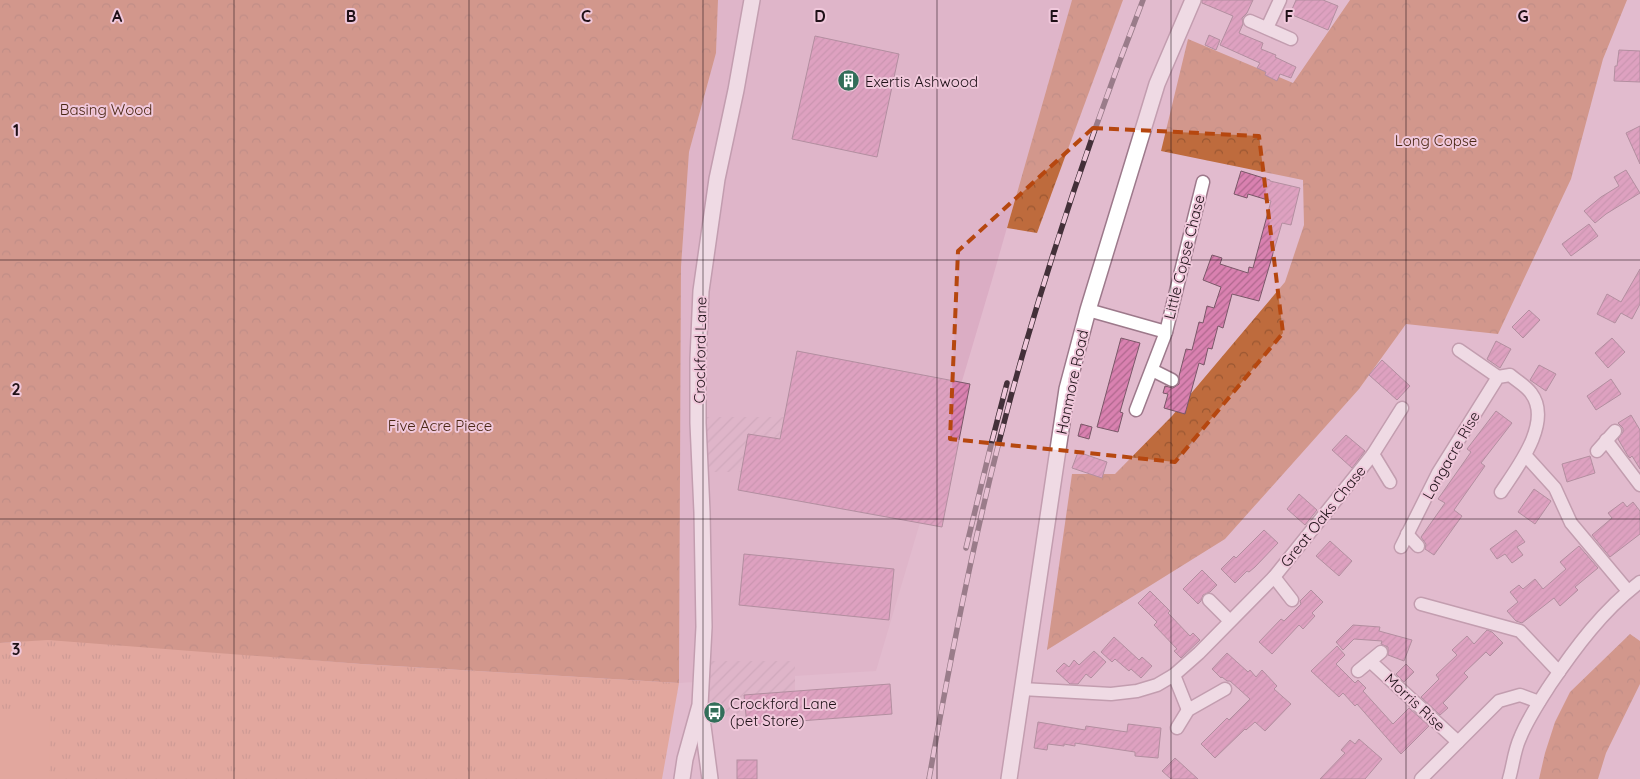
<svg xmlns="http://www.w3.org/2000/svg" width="1640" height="779" font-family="Quicksand,sans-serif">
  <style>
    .built { fill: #dbadc4 }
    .industrial { fill: url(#industrial-furrows) }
    .grass { fill: url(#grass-tufts) }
    .forest { fill: url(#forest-crowns) }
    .garden { fill: #e38f64 }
    .building { fill: url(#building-hatch); stroke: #7a5768 }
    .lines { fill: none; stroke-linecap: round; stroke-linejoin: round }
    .minor-casing { stroke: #9d798b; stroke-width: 15 }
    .tertiary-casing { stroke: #9d798b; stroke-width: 18 }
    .minor { stroke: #fff; stroke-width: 12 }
    .tertiary { stroke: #fff; stroke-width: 15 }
    .rail-casing { stroke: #433039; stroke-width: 5.5 }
    .rail { stroke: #f0c8db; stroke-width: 4; stroke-dasharray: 11; stroke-linecap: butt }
    .marked { fill: none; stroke: #b6470f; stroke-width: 4; stroke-dasharray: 10 6; stroke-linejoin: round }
    .grid { fill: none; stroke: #1f1118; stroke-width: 1; stroke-opacity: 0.55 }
    .labels { text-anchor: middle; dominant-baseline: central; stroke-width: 4; stroke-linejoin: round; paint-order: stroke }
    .poi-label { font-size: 15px; fill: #1f1118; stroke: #f0c8db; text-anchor: start }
    .park-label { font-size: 15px; fill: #4a2714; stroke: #f0c8db }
    .street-label { font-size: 15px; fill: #1f1118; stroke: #f0c8db }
    .grid-label { font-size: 16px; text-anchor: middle; font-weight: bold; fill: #1f1118; stroke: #f0c8db; stroke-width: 4; stroke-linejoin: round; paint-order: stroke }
  </style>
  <defs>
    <pattern id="industrial-furrows" width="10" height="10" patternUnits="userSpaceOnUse" patternTransform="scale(1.25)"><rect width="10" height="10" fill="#dbadc4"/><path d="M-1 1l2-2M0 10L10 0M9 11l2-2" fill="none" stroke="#bc94a8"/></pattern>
    <pattern id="grass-tufts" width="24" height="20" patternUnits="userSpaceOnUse" patternTransform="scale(1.25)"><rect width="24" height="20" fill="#e38f64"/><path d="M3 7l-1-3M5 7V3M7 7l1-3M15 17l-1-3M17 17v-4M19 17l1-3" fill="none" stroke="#b77351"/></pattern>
    <pattern id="forest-crowns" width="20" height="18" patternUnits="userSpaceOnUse" patternTransform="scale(1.25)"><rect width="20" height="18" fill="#be6b3d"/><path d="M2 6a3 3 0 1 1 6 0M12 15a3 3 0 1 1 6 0" fill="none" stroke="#9a5732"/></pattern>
    <pattern id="building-hatch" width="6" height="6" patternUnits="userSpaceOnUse" patternTransform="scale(1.25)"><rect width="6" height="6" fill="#d981b0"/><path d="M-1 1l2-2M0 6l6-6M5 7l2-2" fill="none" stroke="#af688e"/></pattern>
  </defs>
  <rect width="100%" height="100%" fill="#e2bbce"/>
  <polygon class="built" points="718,0 1072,0 992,280 876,671 679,683 681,267 689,152 716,53"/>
  <g class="industrial">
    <rect x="701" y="417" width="87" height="55"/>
    <rect x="707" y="661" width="88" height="55"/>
  </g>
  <polygon class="grass" points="0,0 138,646 361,664 679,683 662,779 0,779 0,643 38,640"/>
  <g class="forest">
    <polygon points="0,0 718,0 716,53 689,152 681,267 679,683 361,664 48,640 0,643"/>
    <polygon points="1072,0 1123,0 1037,233 1007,228"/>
    <polygon points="1350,0 1627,0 1603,59 1571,179 1498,334 1406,324 1359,389 1225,539 1047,650 1072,474 1115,474 1172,416 1285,282 1304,225 1303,180 1161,151 1188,39 1293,83"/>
    <polygon points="1630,634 1640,641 1640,684 1606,753 1598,779 1539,779 1545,753 1555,722 1570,692"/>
  </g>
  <polygon class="garden" points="0,714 50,715 49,779 0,779"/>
  <g class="building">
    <polygon points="1202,0 1253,0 1247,13 1242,18 1243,24 1239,33 1263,43 1261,49 1276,55 1275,57 1296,67 1291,78 1280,74 1277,81 1265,75 1266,72 1257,68 1260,63 1220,45 1233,16 1202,3"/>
    <polygon points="1296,0 1323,0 1338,6 1328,30 1290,14"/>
    <polygon points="1209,35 1220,40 1216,50 1205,45"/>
    <polygon points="815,36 899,54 877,157 792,139"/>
    <polygon points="1619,50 1640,51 1640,82 1614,81 1615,66 1617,66"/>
    <polygon points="1640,126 1640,164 1626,133"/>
    <polygon points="1626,170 1640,193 1606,214 1595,223 1584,211 1601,197 1619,186 1614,177"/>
    <polygon points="1241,171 1270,180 1270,181 1300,188 1291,225 1282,223 1259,301 1232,294 1223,328 1218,326 1212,349 1208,348 1204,365 1199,363 1185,414 1164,408 1168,394 1163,393 1165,386 1173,388 1179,384 1179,376 1186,349 1192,350 1199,322 1203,323 1207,306 1214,308 1221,287 1203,280 1212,255 1222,258 1220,264 1248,273 1249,267 1253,268 1271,201 1248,194 1247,198 1234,194"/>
    <polygon points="1589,224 1598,236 1571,256 1562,244"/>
    <polygon points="1640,269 1640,304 1632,319 1621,313 1615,323 1597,314 1607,294 1621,302"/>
    <polygon points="1529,310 1540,320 1523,338 1512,327"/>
    <polygon points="1121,338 1140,343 1120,412 1123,413 1118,432 1097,427"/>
    <polygon points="1612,338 1625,352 1608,368 1595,353"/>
    <polygon points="1496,341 1511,349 1500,368 1487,359"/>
    <polygon points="797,351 970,384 942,527 738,490 748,434 780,439"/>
    <polygon points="1382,360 1410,386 1397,400 1369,375"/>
    <polygon points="1539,365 1556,374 1546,391 1530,380"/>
    <polygon points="1611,379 1621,394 1596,410 1587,396"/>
    <polygon points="1496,411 1512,423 1481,463 1485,466 1454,510 1462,516 1434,555 1425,549 1426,544 1421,537 1445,503 1438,499 1471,452 1467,449"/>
    <polygon points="1631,415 1640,430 1640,469 1632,456 1630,458 1628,456 1618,439 1623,432 1623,428 1618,423"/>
    <polygon points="1081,424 1092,427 1089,439 1078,436"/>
    <polygon points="1346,435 1365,451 1352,468 1332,450"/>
    <polygon points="1078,452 1107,462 1102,478 1072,468"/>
    <polygon points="1590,456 1595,473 1567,482 1562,464"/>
    <polygon points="1534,489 1551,501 1535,524 1518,512"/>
    <polygon points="1299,494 1317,510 1305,525 1287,509"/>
    <polygon points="1623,502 1627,507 1633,502 1640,511 1640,534 1610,557 1592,535 1612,518 1608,513"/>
    <polygon points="1264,530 1278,543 1255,567 1249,572 1247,571 1235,583 1221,569 1234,556 1236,558"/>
    <polygon points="1516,530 1525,542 1517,547 1523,555 1512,563 1505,554 1497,559 1490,549"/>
    <polygon points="1330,541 1352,561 1339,576 1316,556"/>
    <polygon points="1579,546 1598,568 1575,587 1578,590 1560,606 1554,598 1522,623 1516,621 1507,611 1518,602 1510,592 1519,585 1523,589 1535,579 1543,589 1566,569 1560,562"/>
    <polygon points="744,554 894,569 889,620 739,605"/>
    <polygon points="1202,570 1217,585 1210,592 1203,595 1201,601 1198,604 1183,589"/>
    <polygon points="1311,590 1323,602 1312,613 1315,616 1303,629 1299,625 1272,654 1259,642 1281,619 1284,621 1301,604 1300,601"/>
    <polygon points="1150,591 1170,611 1168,613 1190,636 1193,633 1200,640 1181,658 1174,651 1177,649 1154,625 1157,622 1138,603"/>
    <polygon points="1353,625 1380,627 1379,631 1412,640 1404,661 1388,655 1388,647 1381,644 1382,641 1354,639 1343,650 1336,642"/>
    <polygon points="1487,630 1492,632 1503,643 1490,656 1486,652 1464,673 1468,677 1443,703 1448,708 1440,715 1421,697 1439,679 1436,675 1457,655 1452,650 1467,636 1474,644"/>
    <polygon points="1114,637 1139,660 1142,657 1152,666 1141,678 1131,669 1129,671 1115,659 1112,662 1101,652"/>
    <polygon points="1337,646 1345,655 1336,664 1355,683 1358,680 1366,688 1363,691 1393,724 1409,708 1429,726 1401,754 1357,704 1355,706 1343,693 1339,697 1311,671"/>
    <polygon points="1094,651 1106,662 1091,678 1086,674 1078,684 1070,684 1056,671 1064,663 1069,667 1074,660 1079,665"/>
    <polygon points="1227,653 1248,672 1250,670 1256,677 1262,670 1277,686 1274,689 1291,704 1265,731 1255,722 1246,730 1245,729 1215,758 1201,744 1227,718 1229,720 1250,699 1230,681 1227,681 1222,677 1221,678 1212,669"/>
    <polygon points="1406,664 1414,672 1404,682 1396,674"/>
    <polygon points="890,684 892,714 747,725 744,695"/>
    <polygon points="1038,722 1085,730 1086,726 1127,732 1128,724 1161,728 1158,758 1135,756 1135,752 1075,743 1075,746 1064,744 1064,746 1048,744 1047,750 1034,748"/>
    <polygon points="1359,739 1382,759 1365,779 1320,779 1345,753 1341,750 1350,740 1355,744"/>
    <polygon points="1175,758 1198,779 1171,779 1162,771"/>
    <rect x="737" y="760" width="20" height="19"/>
  </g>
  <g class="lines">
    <defs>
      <g id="minor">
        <polyline points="1250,21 1291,39"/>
        <polyline points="1267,28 1280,0"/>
        <polyline points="1088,310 1166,332"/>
        <polyline points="1459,350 1498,377"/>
        <polyline points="1152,370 1172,380"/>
        <polyline points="1136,410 1166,332 1203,182"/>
        <polyline points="1606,440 1640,485"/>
        <polyline points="1597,451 1615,431"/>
        <polyline points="1373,454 1390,482"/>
        <polyline points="1526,456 1555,488 1571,523 1628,591"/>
        <polyline points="1407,534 1418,546"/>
        <path d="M1401 547 1438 473 1498 377 1510 375C1517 381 1526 386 1531 393 1553 422 1517 468 1501 492"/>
        <polyline points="1274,577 1292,600"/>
        <polyline points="1209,600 1230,621"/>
        <polyline points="1421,604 1520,631 1559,672"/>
        <polyline points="1371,662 1458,742"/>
        <polyline points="1358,671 1381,652"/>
        <polyline points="1174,675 1188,710"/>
        <polyline points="1022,689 1111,694 1137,691 1157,685 1174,675 1199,653 1274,577 1373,454 1402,408"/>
        <polyline points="1177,728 1188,710 1225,689"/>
        <polyline points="1421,779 1499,701 1520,695 1539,702"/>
        <path d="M1509 779C1513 766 1514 751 1520 738 1527 720 1539 702 1550 685 1575 648 1603 610 1640 582"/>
      </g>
      <g id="tertiary">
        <polyline points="701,711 710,779"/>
        <polyline points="682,779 685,759 700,705 704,627 702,512 698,423 698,359 701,291 717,179 736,90 752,0"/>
        <polyline points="1009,779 1067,389 1088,310 1157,84 1193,0"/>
      </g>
    </defs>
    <use href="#minor" class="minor-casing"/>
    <use href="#tertiary" class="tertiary-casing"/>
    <use href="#minor" class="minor"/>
    <use href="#tertiary" class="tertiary"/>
    <defs>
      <g id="rail">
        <polyline points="966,548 992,441 1007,383"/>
        <path d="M929 779C955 632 984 486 1026 343 1060 227 1099 113 1143 0"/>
      </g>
    </defs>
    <use href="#rail" class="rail-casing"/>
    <use href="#rail" class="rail"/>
  </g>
  <path d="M0 0H1640V779H0ZM1093 128 1259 136 1283 333 1175 462 950 439 958 251Z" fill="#e2bbce" fill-opacity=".55" fill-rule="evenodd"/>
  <path class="marked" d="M1093 128 1259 136 1283 333 1175 462 950 439 958 251Z"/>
  <path class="grid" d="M234 0V779M469 0V779M703 0V779M937 0V779M1171 0V779M1406 0V779M0 260H1640M0 519H1640"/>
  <defs>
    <symbol id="building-disc" viewBox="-11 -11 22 22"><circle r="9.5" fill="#326e59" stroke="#f0c8db"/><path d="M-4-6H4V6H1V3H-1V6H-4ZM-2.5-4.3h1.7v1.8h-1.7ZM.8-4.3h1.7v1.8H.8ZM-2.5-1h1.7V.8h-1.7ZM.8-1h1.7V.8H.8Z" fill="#fff"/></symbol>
    <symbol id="bus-disc" viewBox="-11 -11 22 22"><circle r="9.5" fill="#326e59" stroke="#f0c8db"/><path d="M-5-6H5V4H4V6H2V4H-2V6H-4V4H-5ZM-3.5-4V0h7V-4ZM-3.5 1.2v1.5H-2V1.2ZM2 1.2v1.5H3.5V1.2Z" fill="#fff"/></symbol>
  </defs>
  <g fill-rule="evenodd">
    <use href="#building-disc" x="836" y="68" width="25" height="25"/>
    <use href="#bus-disc" x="702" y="700" width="25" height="25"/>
  </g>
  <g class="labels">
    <g class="poi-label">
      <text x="865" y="81">Exertis Ashwood</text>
      <text x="730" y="703">Crockford Lane<tspan x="730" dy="17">(pet Store)</tspan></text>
    </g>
    <g class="park-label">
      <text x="106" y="109">Basing Wood</text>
      <text x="1436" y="140">Long Copse</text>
      <text x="440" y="425">Five Acre Piece</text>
    </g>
    <g class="street-label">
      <text transform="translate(1184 257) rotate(-76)">Little Copse Chase</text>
      <text transform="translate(700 350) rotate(-89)">Crockford Lane</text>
      <text transform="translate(1072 382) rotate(-78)">Hanmore Road</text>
      <text transform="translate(1451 455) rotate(-60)">Longacre Rise</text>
      <text transform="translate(1323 516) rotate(-51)">Great Oaks Chase</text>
      <text transform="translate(1415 702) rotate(43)">Morris Rise</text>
    </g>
  </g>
  <g class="grid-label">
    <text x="117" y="22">A</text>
    <text x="351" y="22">B</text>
    <text x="586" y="22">C</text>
    <text x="820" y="22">D</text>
    <text x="1054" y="22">E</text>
    <text x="1289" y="22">F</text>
    <text x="1523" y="22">G</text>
    <text x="16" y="136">1</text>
    <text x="16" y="395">2</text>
    <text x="16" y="655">3</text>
  </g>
</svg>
